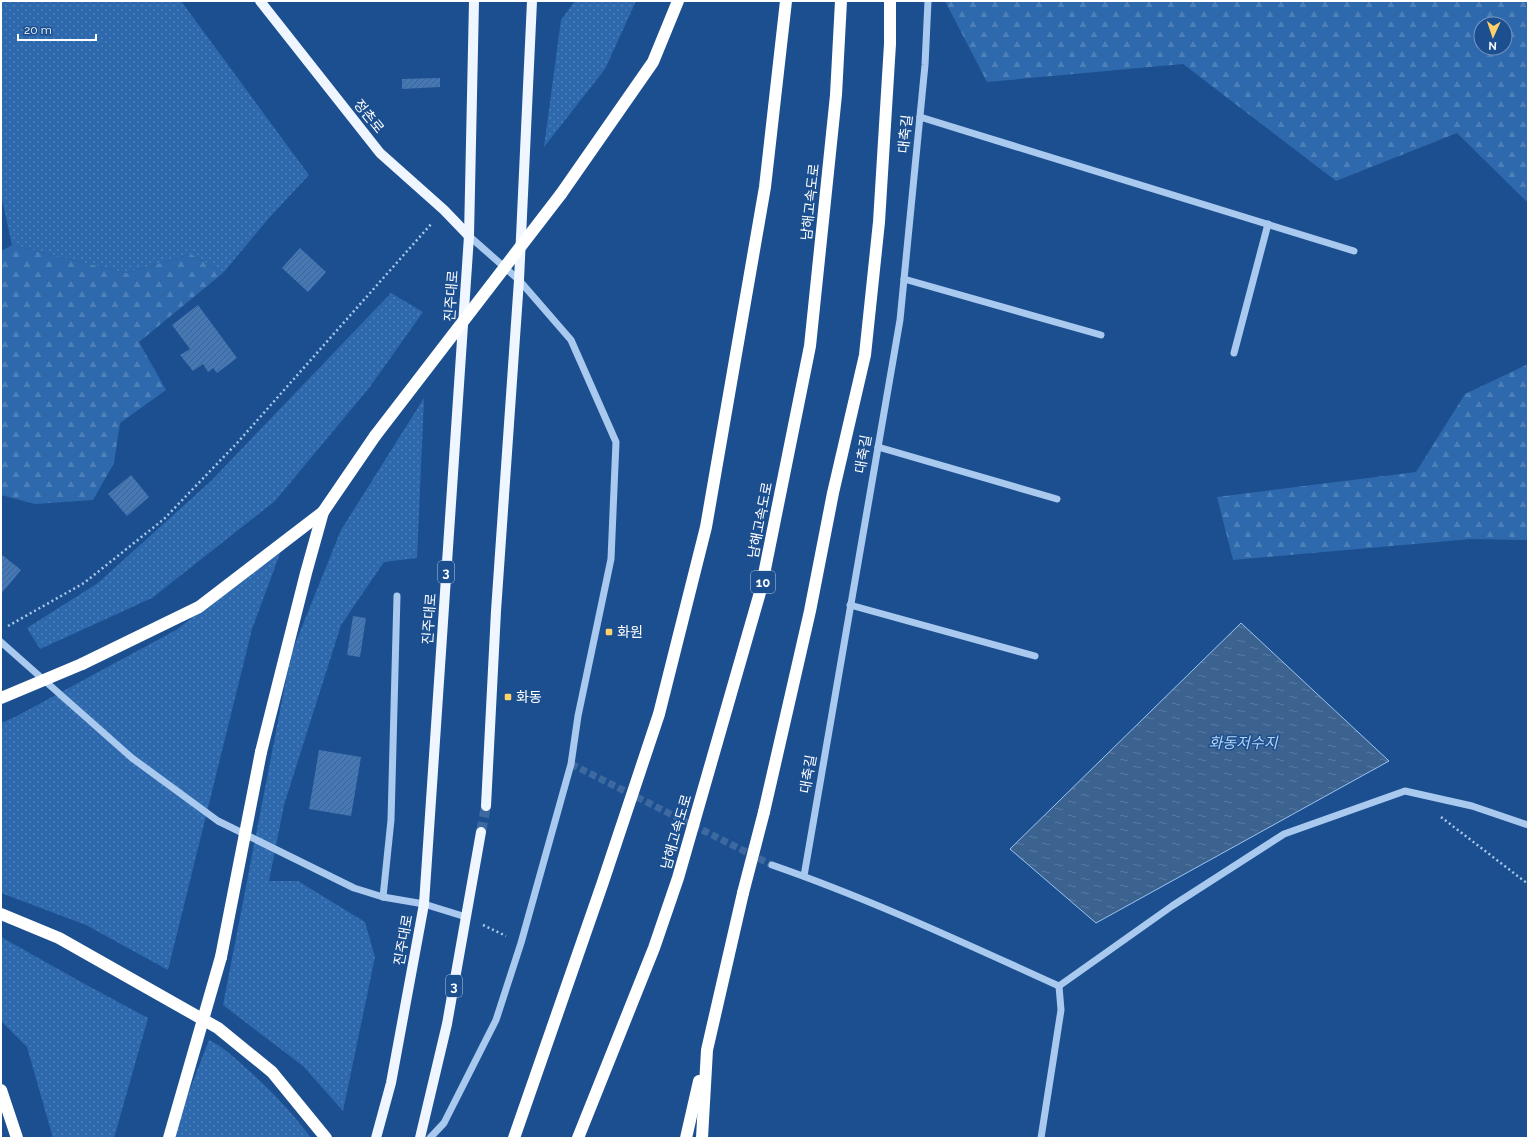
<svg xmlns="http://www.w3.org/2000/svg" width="1529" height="1139" font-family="Raleway,'Noto Sans KR',sans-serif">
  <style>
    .grass { fill: url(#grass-dots) }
    .forest { fill: url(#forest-firs); fill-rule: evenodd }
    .water { fill: url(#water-ripples); stroke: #9cc4f0 }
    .building { fill: url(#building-hatch) }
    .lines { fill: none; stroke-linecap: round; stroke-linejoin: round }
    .minor-tunnel { stroke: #3d69a0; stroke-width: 7; stroke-dasharray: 7 3.5; stroke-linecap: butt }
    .major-tunnel { stroke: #3d69a0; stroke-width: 10; stroke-dasharray: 10 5; stroke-linecap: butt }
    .path { stroke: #a9c9ee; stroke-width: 2.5; stroke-dasharray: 2 3; stroke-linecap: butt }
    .minor { stroke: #a9c9ee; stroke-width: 7 }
    .major { stroke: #f0f6ff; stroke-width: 10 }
    .highway { stroke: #fff; stroke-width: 12 }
    .highway-bridge { stroke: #fff; stroke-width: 12 }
    .poi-dot { fill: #ffd166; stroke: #1b4f8f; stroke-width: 1.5 }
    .labels { text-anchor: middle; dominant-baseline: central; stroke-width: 3; stroke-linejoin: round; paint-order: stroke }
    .shield { fill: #1b4f8f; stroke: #bbcadd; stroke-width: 1 }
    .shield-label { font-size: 13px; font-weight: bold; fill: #fff }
    .street-label { font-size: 14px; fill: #fff; stroke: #1b4f8f }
    .poi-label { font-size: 14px; fill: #fff; stroke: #1b4f8f; text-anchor: start }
    .water-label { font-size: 15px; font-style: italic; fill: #b5d3f5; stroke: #1b4f8f }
  </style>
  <defs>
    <pattern id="grass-dots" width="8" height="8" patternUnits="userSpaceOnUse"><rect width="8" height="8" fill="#2e69ad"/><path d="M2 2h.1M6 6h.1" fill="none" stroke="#4d80b9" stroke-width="1.8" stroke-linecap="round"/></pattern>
    <pattern id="forest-firs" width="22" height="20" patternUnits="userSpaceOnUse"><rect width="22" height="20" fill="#2e69ad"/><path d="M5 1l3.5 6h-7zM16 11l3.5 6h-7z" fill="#4d80b9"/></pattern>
    <pattern id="water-ripples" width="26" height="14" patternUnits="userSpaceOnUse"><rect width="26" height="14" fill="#3c6290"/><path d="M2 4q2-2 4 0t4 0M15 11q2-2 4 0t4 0" fill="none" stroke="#597aa1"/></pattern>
    <pattern id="building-hatch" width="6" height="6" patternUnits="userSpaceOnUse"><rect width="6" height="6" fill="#4478b7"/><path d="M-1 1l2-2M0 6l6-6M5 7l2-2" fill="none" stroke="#486282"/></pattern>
  </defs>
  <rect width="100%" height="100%" fill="#1b4f8f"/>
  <g class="grass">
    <polygon points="1,1 181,1 309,175 269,218 223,273 191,254 126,273 12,245 1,195"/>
    <polygon points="575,1 636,1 605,69 544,147 561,20"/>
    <polygon points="391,293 423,312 369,388 275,501 152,598 40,649 27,628 98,583 212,480"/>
    <polygon points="424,398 417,558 384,562 341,625 284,805 269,881 298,881 365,922 375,957 343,1111 303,1066 223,1005 291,654 341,530"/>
    <polygon points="282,548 252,629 168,970 86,925 1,893 1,723 15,717 176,630"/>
    <polygon points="1,937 83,983 148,1018 114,1138 53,1138 27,1047 1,1021"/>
    <path d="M209 1040C223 1047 234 1057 246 1068 270 1089 292 1112 311 1138H171Z"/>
  </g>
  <g class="forest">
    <path d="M945 1H1528V203L1457 133 1336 181 1183 64 987 82ZM1481 24H1505V48H1481Z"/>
    <polygon points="12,245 126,273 191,254 223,273 139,342 166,390 120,423 114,463 93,500 35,504 1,495 1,251"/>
    <polygon points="1528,364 1528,540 1471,539 1233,560 1217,497 1416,472 1465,394"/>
  </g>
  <polygon class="water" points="1241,623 1389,761 1096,923 1010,849"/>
  <g class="building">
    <polygon points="440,78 440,87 402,89 402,79"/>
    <polygon points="300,248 326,272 308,292 282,268"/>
    <polygon points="198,305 237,358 217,373 213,368 208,372 203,364 193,371 180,355 190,349 172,325"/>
    <polygon points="131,475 149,497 127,516 108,494"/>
    <polygon points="1,554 21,570 1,594"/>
    <polygon points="353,616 366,618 360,657 347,655"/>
    <polygon points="319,750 361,757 351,816 309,809"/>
  </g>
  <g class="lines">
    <polyline class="minor-tunnel" points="571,764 772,865"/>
    <polyline class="major-tunnel" points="481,832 486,806"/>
    <g class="path">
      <polyline points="8,626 84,583 164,519 238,442 432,223"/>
      <polyline points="1441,817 1528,884"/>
      <polyline points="483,925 506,936"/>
    </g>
    <g class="minor">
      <polyline points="920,117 1354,251"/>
      <polyline points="904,279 1101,335"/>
      <polyline points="1234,353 1268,224"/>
      <polyline points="878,447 1057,499"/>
      <polyline points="850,605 1035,656"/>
      <polyline points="1,642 132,758 218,821 354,888 383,897 424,904 466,917"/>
      <path d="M772 865C870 899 964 943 1059 986"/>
      <polyline points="804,876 900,320 925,65 928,1"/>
      <polyline points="383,897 391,820 397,596"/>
      <polyline points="1059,986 1172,906 1284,834 1405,791 1472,806 1528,825"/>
      <polyline points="430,1138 444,1123 496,1020 521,943 571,764 578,716 611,559 616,442 571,340 519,280 469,236"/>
      <polyline points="1041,1138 1061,1010 1059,986"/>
    </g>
    <g class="major">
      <polyline points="260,1 380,153 444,210 469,236"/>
      <polyline points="486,806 496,611 519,280 532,1"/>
      <polyline points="376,1138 391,1083 424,904 469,236 474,1"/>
      <polyline points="420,1138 447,1024 481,832"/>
    </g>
    <g class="highway">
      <polyline points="561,194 653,62 678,1"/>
      <polyline points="82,664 199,607 323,512 375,436"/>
      <polyline points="261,752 306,573 323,512"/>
      <polyline points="764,812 810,611 833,493 865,355 879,222 890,44 890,1"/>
      <polyline points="1,1090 17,1138"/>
      <polyline points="169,1138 221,957"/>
      <polyline points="514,1138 603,882 659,714 706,527 765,187 786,1"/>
      <polyline points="578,1138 654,948 678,878 761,589 810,346 836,95 841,1"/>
      <polyline points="686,1138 699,1081"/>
      <polyline points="702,1138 707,1050 743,893"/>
    </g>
    <g class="highway-bridge">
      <polyline points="375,436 561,194"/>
      <polyline points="1,698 82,664"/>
      <polyline points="743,893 764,812"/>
      <polyline points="1,914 59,938 218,1028 272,1072 326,1138"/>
      <polyline points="221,957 261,752"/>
    </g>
  </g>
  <g class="poi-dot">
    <rect x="605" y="628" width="8" height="8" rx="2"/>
    <rect x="504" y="693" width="8" height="8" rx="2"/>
  </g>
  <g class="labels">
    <g class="shield">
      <rect x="438" y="561" width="16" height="22" rx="3"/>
      <rect x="751" y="571" width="24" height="22" rx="3"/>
      <rect x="446" y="975" width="16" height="22" rx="3"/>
    </g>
    <g class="shield-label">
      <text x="446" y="572">3</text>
      <text x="763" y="582">10</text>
      <text x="454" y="986">3</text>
    </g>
    <g class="street-label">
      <text transform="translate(369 116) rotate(51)">정촌로</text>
      <text transform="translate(905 134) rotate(-84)">대축길</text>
      <text transform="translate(810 202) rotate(-84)">남해고속도로</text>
      <text transform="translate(451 296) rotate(-86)">진주대로</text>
      <text transform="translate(863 454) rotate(-80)">대축길</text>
      <text transform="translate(760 520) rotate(-79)">남해고속도로</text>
      <text transform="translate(429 619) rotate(-86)">진주대로</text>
      <text transform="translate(808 774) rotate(-80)">대축길</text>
      <text transform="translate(676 832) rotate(-74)">남해고속도로</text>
      <text transform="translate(403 940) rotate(-80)">진주대로</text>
    </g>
    <g class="poi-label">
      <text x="617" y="632">화원</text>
      <text x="516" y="697">화동</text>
    </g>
    <g class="water-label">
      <text x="1243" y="743">화동저수지</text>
    </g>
  </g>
  <rect width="1529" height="1139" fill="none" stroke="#ffffff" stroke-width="4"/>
  <g transform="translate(1493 36) rotate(183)"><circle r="19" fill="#1b4f8f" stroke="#7695bc"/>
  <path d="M0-3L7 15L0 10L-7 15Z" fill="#ffd166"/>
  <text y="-6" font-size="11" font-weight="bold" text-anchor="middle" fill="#ffffff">N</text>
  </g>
  <path d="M18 34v6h78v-6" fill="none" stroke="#ffffff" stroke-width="2"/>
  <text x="24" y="34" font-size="12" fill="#ffffff" stroke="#1b4f8f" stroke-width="3" paint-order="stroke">20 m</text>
</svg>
